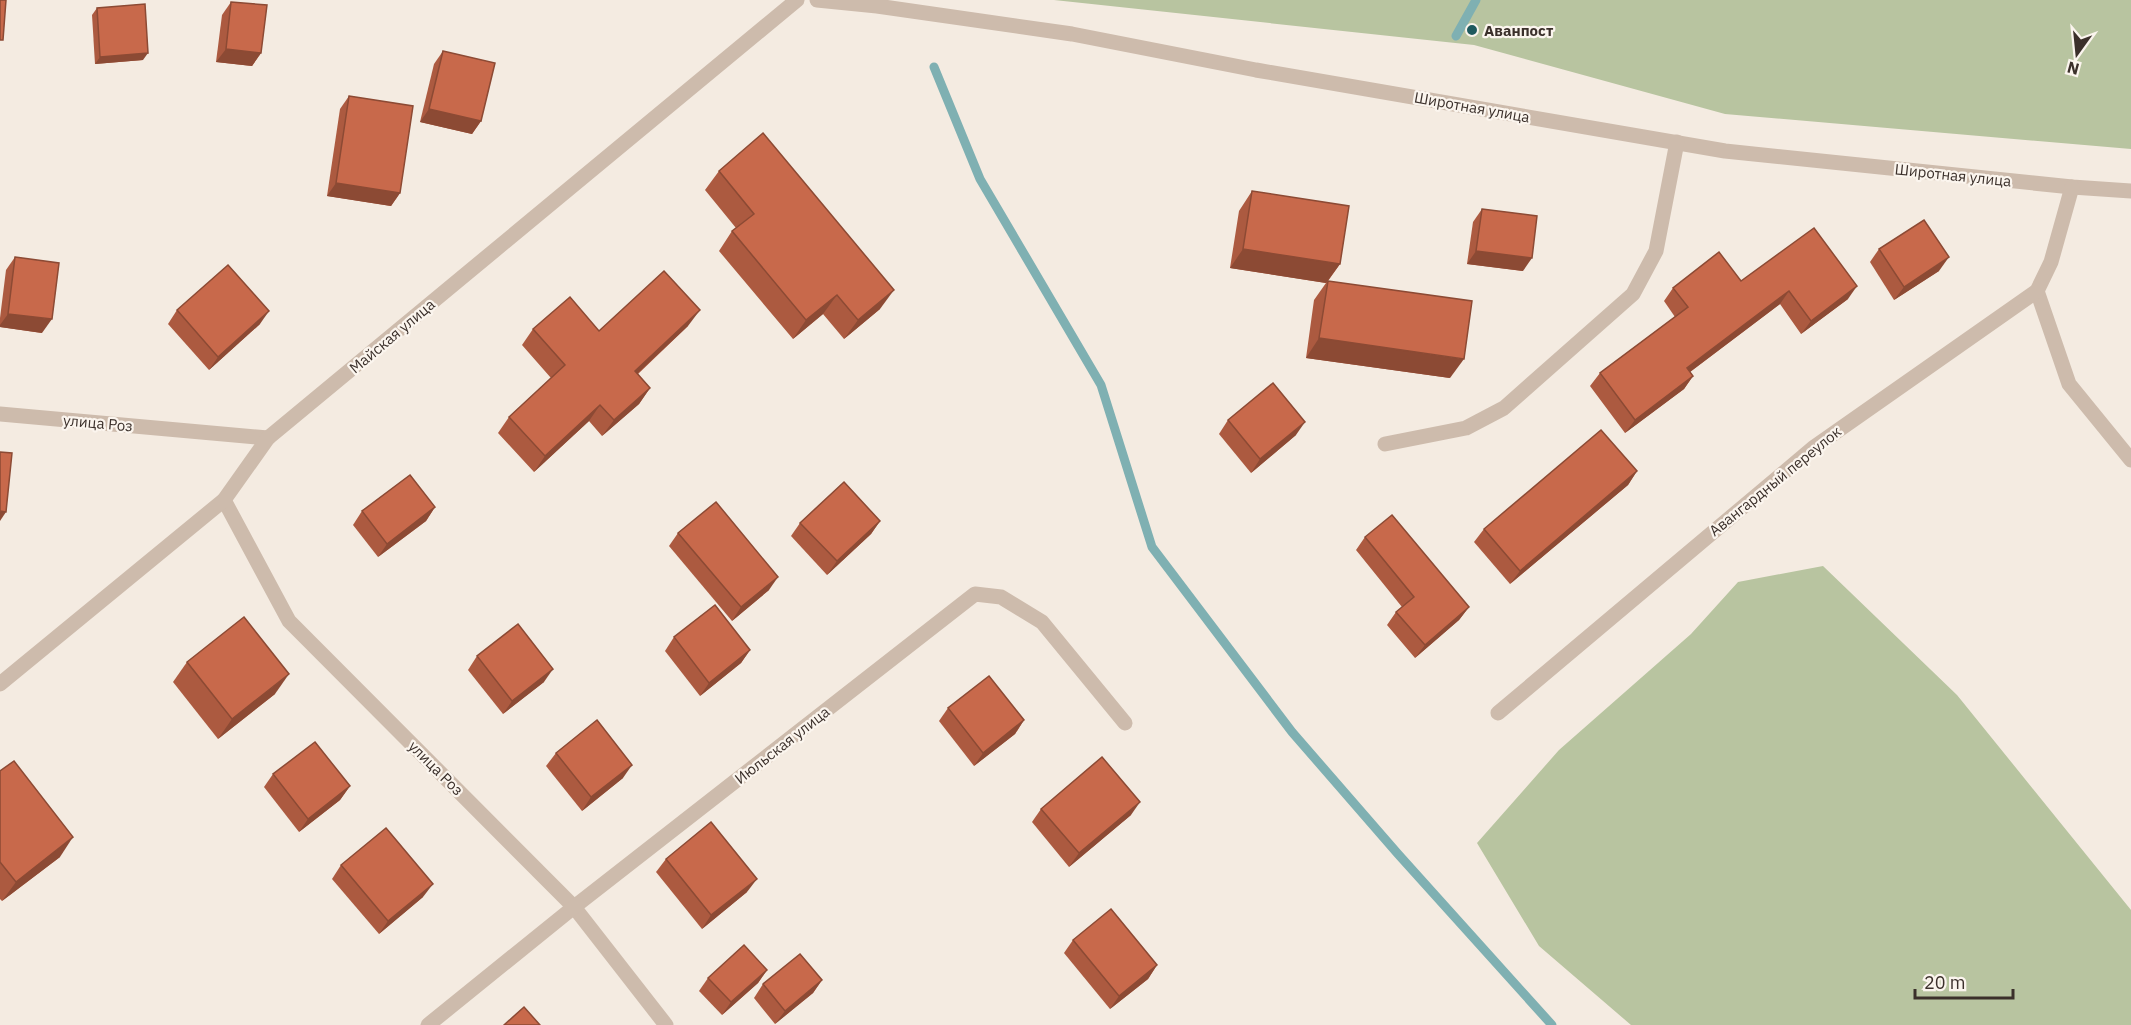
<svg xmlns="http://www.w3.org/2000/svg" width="2131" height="1025" font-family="'IBM Plex Sans',sans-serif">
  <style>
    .green { fill: #b8c4a0 }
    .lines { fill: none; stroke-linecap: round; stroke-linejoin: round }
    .stream { stroke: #7fb0b2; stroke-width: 9 }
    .street { stroke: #cdbbac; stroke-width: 15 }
    .wall { fill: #ac5a40 }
    .shaded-wall { fill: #8c4a34 }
    .building { fill: #c8694b; stroke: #8c4a34; stroke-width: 1.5 }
    .poi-dot { fill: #1f5a5e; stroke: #fbf5ee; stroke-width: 2 }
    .labels { text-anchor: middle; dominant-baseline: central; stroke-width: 4.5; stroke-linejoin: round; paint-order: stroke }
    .poi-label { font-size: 15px; font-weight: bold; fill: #3b302b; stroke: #fbf5ee; text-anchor: start }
    .street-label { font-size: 15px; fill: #3b302b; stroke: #fbf5ee }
  </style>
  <rect width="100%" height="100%" fill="#f4ebe1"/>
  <g class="green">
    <polygon points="1054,0 2131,0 2131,149 1725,114 1474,45"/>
    <polygon points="1823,566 1957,695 2131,910 2131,1025 1631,1025 1539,946 1477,843 1559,750 1691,634 1738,582"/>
  </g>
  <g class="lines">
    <g class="stream">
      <polyline points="1456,36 1476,0"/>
      <polyline points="934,67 980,179 1101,385 1152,547 1292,732 1398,854 1552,1025"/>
    </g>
    <g class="street">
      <polyline points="817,0 877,6 1072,34 1256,70 1725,151 2072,187 2131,191"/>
      <polyline points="2037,291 2069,384 2131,460"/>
      <polyline points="0,414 268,438"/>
      <polyline points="1385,444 1466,428 1504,408 1633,294 1656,251 1677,142"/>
      <polyline points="224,500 289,621 574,907 666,1025"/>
      <polyline points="0,684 224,500 268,438 797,0"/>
      <polyline points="1498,713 1813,448 2037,291 2051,262 2072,187"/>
      <polyline points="428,1025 574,907 975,594 1001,597 1042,622 1125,723"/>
    </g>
  </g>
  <g class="wall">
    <polygon points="231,2 261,53 252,66 216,62 222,15"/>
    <polygon points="97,8 143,60 95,64 92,15"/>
    <polygon points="443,51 481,121 472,134 420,122 434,64"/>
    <polygon points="349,96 400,193 391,206 327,196 340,109"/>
    <polygon points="719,171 880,309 844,339 823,314 793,339 719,251 732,231 736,228 705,190"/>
    <polygon points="1252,191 1340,264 1328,281 1450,378 1306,358 1314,300 1326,283 1230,268 1239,211"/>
    <polygon points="1482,209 1523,271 1467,264 1473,222"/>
    <polygon points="1879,249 1939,271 1894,300 1870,262"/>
    <polygon points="15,257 42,333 0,327 0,318 6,270"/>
    <polygon points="1741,281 1848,299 1801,334 1780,304 1690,372 1693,376 1684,389 1625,433 1590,386 1600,373 1675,317 1664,301 1673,288"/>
    <polygon points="177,310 260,324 209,370 168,324"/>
    <polygon points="688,326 638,374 650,388 639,404 602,436 589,421 534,472 498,433 509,417 551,378 522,345 533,329 599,331"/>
    <polygon points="1228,420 1296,435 1251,473 1219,434"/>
    <polygon points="1637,471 1628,485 1510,584 1474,542 1484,529"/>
    <polygon points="435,507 426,521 378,557 353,525 362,511"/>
    <polygon points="880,521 871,534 827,575 791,536 800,523"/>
    <polygon points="678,533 769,590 732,621 669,546"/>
    <polygon points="1365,537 1469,607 1459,620 1415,658 1387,625 1396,612 1402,607 1356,550"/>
    <polygon points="674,637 750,650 741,663 700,696 665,651"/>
    <polygon points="477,656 544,682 503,714 468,670"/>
    <polygon points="187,662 275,694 218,739 173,682"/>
    <polygon points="948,708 1024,720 1015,734 974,766 939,721"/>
    <polygon points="556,753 623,778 582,811 546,766"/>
    <polygon points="0,771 60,857 2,901 0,899"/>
    <polygon points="273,774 350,786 340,800 299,832 264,787"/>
    <polygon points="1041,809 1131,815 1069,867 1032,822"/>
    <polygon points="666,859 747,892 702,929 656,872"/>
    <polygon points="341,865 423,897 379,934 332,879"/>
    <polygon points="1073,940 1157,965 1148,979 1110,1009 1064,953"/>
    <polygon points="767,970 758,983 722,1015 699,991 708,978"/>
    <polygon points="822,980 813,993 775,1024 754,998 763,984"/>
  </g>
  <g class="shaded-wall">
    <polygon points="226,49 261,53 252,66 216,62"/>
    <polygon points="148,53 143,60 95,64 100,57"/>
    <polygon points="429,109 481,121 472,134 420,122"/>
    <polygon points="336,183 400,193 391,206 327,196"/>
    <polygon points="1243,249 1340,264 1326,283 1230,268"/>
    <polygon points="1476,251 1532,258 1523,271 1467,264"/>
    <polygon points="1949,257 1939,271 1894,300 1904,287"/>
    <polygon points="1857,286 1848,299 1801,334 1811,321"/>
    <polygon points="894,290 880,309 844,339 858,320"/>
    <polygon points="1789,291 1780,304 1678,381 1687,368"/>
    <polygon points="837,295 823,314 793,339 806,320"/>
    <polygon points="700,310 688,326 623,387 635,371"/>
    <polygon points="269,311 260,324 209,370 218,357"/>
    <polygon points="8,314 52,319 42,333 0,327 0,325"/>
    <polygon points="1319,338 1464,359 1450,378 1306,358"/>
    <polygon points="1693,376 1684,389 1625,433 1635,420"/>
    <polygon points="650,388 639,404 602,436 614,420"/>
    <polygon points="600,405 589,421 534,472 545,456"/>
    <polygon points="1305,422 1296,435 1251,473 1260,459"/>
    <polygon points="1637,471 1628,485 1510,584 1520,571"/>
    <polygon points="435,507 426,521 378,557 387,544"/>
    <polygon points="0,511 6,512 0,521"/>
    <polygon points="880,521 871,534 827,575 837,561"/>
    <polygon points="778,577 769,590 732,621 741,607"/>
    <polygon points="1469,607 1459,620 1415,658 1425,645"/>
    <polygon points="750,650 741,663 700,696 709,683"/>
    <polygon points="553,669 544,682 503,714 512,701"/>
    <polygon points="289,674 275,694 218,739 232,719"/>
    <polygon points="1024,720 1015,734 974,766 983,753"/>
    <polygon points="632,765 623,778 582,811 591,797"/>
    <polygon points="350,786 340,800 299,832 308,819"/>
    <polygon points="1140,802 1131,815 1069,867 1079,853"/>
    <polygon points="73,837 60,857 2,901 16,882"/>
    <polygon points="757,879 747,892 702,929 711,915"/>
    <polygon points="433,884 423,897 379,934 388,921"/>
    <polygon points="1157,965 1148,979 1110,1009 1119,996"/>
    <polygon points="767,970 758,983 722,1015 731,1002"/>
    <polygon points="822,980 813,993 775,1024 785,1011"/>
  </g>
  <g class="building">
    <polygon points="0,0 6,0 3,40 0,40"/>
    <polygon points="231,2 267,5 261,53 226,49"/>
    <polygon points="145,4 148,53 100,57 97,8"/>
    <polygon points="443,51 495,63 481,121 429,109"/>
    <polygon points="349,96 413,106 400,193 336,183"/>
    <polygon points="763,133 894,290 858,320 837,295 806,320 732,231 754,214 719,171"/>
    <polygon points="1252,191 1349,206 1340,264 1243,249"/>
    <polygon points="1482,209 1537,216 1532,258 1476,251"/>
    <polygon points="1924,220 1949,257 1904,287 1879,249"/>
    <polygon points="1814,228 1857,286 1811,321 1789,291 1687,368 1693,376 1635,420 1600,373 1688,307 1673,288 1719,252 1741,281"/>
    <polygon points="15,257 59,263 52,319 8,314"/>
    <polygon points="228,265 269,311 218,357 177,310"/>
    <polygon points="664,271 700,310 635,371 650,388 614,420 600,405 545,456 509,417 565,365 533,329 570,297 599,331"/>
    <polygon points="1328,281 1472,301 1464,359 1319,338"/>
    <polygon points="1273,383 1305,422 1260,459 1228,420"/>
    <polygon points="1601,430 1637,471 1520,571 1484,529"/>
    <polygon points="0,452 12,453 6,512 0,511"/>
    <polygon points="410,475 435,507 387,544 362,511"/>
    <polygon points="844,482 880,521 837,561 800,523"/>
    <polygon points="716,502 778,577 741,607 678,533"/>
    <polygon points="1392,515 1469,607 1425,645 1396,612 1414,597 1365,537"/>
    <polygon points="715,605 750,650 709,683 674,637"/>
    <polygon points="244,617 289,674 232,719 187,662"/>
    <polygon points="518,624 553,669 512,701 477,656"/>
    <polygon points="989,676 1024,720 983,753 948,708"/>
    <polygon points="597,720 632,765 591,797 556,753"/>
    <polygon points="315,742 350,786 308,819 273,774"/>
    <polygon points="1102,757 1140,802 1079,853 1041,809"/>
    <polygon points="14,761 73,837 16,882 0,862 0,771"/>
    <polygon points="711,822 757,879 711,915 666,859"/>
    <polygon points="386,828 433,884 388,921 341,865"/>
    <polygon points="1111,909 1157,965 1119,996 1073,940"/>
    <polygon points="744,945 767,970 731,1002 708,978"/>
    <polygon points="800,954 822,980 785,1011 763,984"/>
    <polygon points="524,1007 540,1025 504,1025"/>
  </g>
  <circle class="poi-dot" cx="1472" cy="30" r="6"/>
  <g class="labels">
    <g class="poi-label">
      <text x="1484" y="30">Аванпост</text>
    </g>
    <g class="street-label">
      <text transform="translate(1472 107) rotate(10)">Широтная улица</text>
      <text transform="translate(1953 175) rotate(6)">Широтная улица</text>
      <text transform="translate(392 336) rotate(-40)">Майская улица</text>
      <text transform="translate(98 423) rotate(5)">улица Роз</text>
      <text transform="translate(1775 481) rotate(-39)">Авангардный переулок</text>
      <text transform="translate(782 745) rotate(-38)">Июльская улица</text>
      <text transform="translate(436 768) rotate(45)">улица Роз</text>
    </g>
  </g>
  <g transform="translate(2077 54) rotate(195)" stroke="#fbf5ee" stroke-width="4.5" paint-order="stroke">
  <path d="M0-4.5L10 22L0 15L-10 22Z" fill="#3b302b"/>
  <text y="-9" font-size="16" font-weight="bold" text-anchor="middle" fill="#3b302b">N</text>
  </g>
  <path d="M1915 989v9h98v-9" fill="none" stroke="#3b302b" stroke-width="3"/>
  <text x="1924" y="989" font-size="18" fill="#3b302b" stroke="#fbf5ee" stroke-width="4.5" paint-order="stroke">20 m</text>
</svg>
